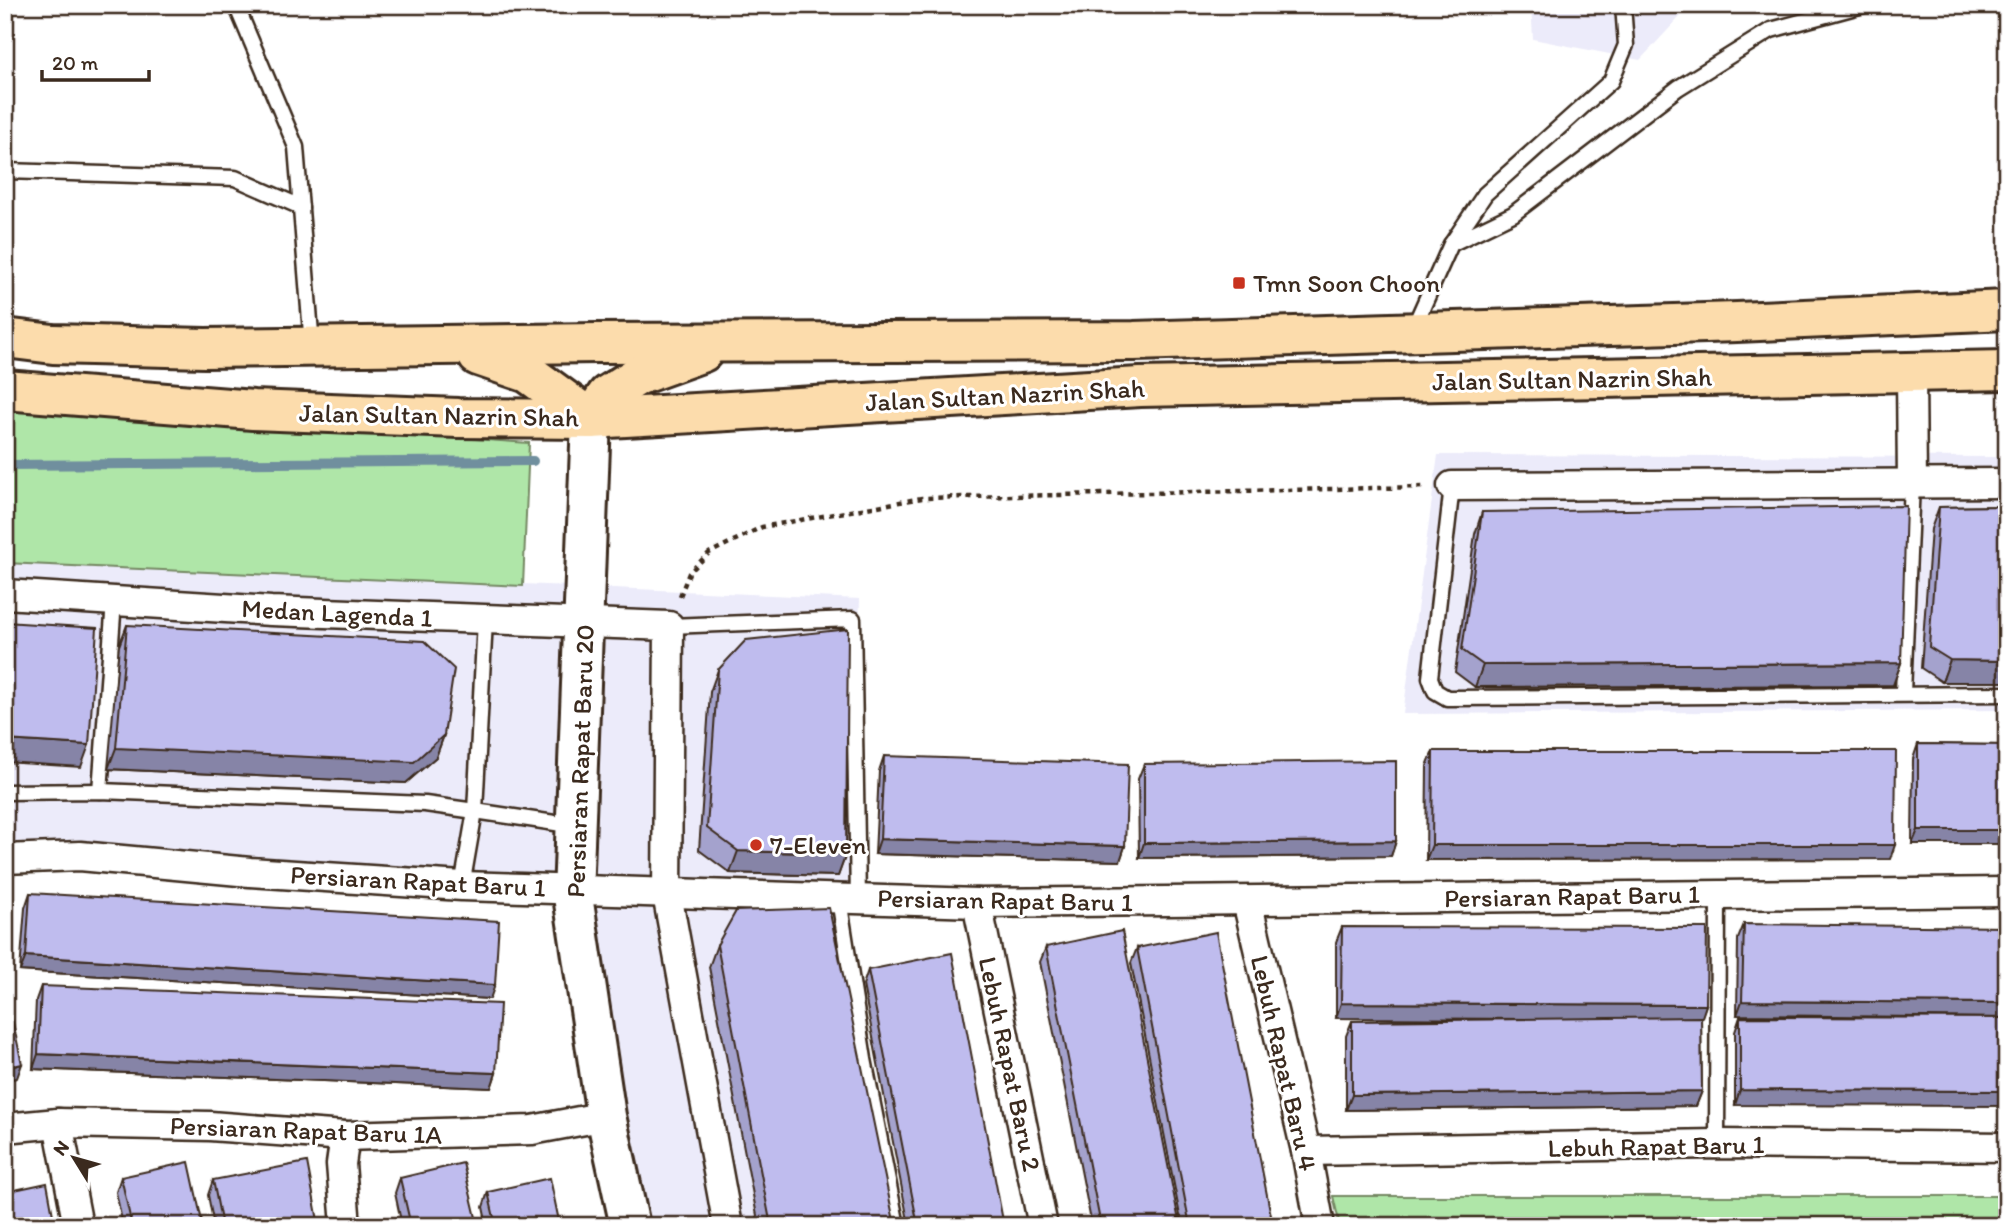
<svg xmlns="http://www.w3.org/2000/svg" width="2012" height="1231" font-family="Itim,sans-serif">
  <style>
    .built { fill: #ecebfa }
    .green { fill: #afe6a8; stroke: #758863; stroke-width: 2 }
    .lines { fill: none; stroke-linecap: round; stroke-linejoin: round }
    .stream { stroke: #708f9e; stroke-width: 10 }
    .lane-casing { stroke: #3b2a1e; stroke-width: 19 }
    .street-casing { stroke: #3b2a1e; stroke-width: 33 }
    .secondary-casing { stroke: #3b2a1e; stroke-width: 44 }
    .highway-casing { stroke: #3b2a1e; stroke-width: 44 }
    .path { stroke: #3b2a1e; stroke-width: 4.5; stroke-dasharray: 5 5; stroke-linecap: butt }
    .lane { stroke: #fff; stroke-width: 14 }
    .street { stroke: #fff; stroke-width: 28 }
    .secondary { stroke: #fff; stroke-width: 38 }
    .highway { stroke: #fcdcac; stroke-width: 38 }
    .wall { fill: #a4a2cd; stroke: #3b2a1e; stroke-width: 2 }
    .shaded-wall { fill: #8684a7; stroke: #3b2a1e; stroke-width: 2 }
    .building { fill: #bfbcee; stroke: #3b2a1e; stroke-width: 2 }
    .poi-dot { fill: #c8321e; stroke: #fff; stroke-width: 2.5 }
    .labels { text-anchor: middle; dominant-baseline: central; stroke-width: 6; stroke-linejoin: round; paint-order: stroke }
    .poi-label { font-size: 26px; fill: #3b2a1e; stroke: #fff; text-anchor: start }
    .street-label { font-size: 26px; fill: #3b2a1e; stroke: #fff }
  </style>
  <rect width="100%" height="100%" fill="#fff"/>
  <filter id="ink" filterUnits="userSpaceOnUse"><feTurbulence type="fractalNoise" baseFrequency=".0143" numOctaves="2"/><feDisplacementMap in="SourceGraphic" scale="14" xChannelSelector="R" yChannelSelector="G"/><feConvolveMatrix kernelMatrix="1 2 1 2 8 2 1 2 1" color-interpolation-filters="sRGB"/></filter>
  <g filter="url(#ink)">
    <g class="built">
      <polygon points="1531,5 1691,5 1640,60 1533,39"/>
      <polygon points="1438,455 2007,457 2007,710 1403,714"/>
      <polygon points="5,561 860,599 848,934 902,1226 632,1226 579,894 5,850"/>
    </g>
    <g class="green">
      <polygon points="5,405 529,443 523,586 5,563"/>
      <polygon points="1333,1196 2007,1196 2007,1226 1340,1226"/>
    </g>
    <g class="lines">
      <polyline class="stream" points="5,465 533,461"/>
      <defs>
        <g id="lane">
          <polyline points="236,5 296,147 312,346"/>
          <polyline points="5,171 235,178 301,207"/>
          <polyline points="1452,243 1485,194 1611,81 1626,45 1623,5"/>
          <polyline points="1413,329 1451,244 1513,214 1678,88 1771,30 1863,5"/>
          <polyline points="1452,486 1430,678 1435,691 1447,698 2007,694"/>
          <polyline points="485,620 475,811 575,826"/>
          <polyline points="669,626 853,619 858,898"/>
          <polyline points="1903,693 1912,484"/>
          <polyline points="100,791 114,601"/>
          <polyline points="5,792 100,791 425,804 475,811 462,886"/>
          <polyline points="839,899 864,1059 897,1226"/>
          <polyline points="1717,1144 1718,895"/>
        </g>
        <g id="street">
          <polyline points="1911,372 1912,484"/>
          <polyline points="1452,486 2007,483"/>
          <polyline points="5,594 271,611 669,626 667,894 728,1226"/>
          <polyline points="5,859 80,856 250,872 462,886 977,903 2007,892"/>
          <polyline points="1247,901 1306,1151 1320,1226"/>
          <polyline points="977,903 1043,1226"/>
          <polyline points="58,1123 78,1226"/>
          <polyline points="5,1128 58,1123 210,1126 345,1136 532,1130 606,1116"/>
          <polyline points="345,1136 341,1164 346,1226"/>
          <polyline points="1306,1151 1717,1144 2007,1147"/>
        </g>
        <polyline id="secondary" points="591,419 573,896 606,1116 630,1226"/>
        <g id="highway">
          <polyline points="5,338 53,344 205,348 597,343 1134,341 1737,322 2007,310"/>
          <polyline points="478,356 528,373 591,419"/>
          <polyline points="5,390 253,410 458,418 591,419 1140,387 2007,370"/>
          <polyline points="591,419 607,395 639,375 703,352"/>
        </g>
      </defs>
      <use href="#lane" class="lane-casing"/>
      <use href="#street" class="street-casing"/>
      <use href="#secondary" class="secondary-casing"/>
      <use href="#highway" class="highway-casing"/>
      <polyline class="path" points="680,596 689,573 709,553 762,527 922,498 1423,487"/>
      <use href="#lane" class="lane"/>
      <use href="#street" class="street"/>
      <use href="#secondary" class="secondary"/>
      <use href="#highway" class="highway"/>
    </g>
    <g class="wall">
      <polygon points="2007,506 1942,682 1921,668 1931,529 1939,507"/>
      <polygon points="1482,512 1901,663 1893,685 1475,687 1455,672 1475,534"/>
      <polygon points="127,625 444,735 436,757 406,783 108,769 119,646"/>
      <polygon points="718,670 846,854 838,876 730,873 699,850 710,692"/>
      <polygon points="1918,744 2007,745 2007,844 1912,844 1913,759"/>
      <polygon points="1433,751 1890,859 1426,860 1427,766"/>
      <polygon points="884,756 1125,846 1120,861 875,854 879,771"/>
      <polygon points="1144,764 1396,841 1391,856 1139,858 1138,779"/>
      <polygon points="30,893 490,999 20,971 25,908"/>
      <polygon points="1744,924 2007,1018 1737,1015 1738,939"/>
      <polygon points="1342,927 1706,1005 1701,1018 1702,1091 1696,1106 1346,1110 1346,1036 1352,1021 1516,1019 1336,1018 1336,942"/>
      <polygon points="717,945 895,1226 759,1226 709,967"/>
      <polygon points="1046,947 1180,1226 1092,1226 1040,962"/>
      <polygon points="1137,948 1273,1226 1182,1226 1131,963"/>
      <polygon points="868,970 1004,1226 909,1226 863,985"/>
      <polygon points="41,986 496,1073 491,1088 33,1069 36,1000"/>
      <polygon points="1740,1017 2007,1018 1735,1105 1735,1032"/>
      <polygon points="121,1177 203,1226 123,1226 116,1192"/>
      <polygon points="400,1178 478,1226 402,1226 395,1193"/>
      <polygon points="213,1180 319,1226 214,1226 208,1195"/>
      <polygon points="488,1192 560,1226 487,1226 483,1207"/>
    </g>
    <g class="shaded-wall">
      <polygon points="1950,660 2007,661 2007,682 1942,682"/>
      <polygon points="1901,663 1893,685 1475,687 1483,665"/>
      <polygon points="444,735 436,757 406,783 108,769 116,748"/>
      <polygon points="5,740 89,745 81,767 5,762"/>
      <polygon points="1918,830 2007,830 2007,844 1912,844"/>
      <polygon points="880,839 1125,846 1120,861 875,854"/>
      <polygon points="1396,841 1391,856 1139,858 1144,843"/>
      <polygon points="1432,845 1895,845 1890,859 1426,860"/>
      <polygon points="738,851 846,854 838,876 730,873"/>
      <polygon points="26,956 495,985 490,999 20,971"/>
      <polygon points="1742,1001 2007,1003 2007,1018 1737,1015"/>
      <polygon points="1341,1003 1706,1005 1701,1020 1336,1018"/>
      <polygon points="38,1054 496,1073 491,1088 33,1069"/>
      <polygon points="22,1064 17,1078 5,1081 5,1068"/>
      <polygon points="1740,1090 2007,1091 2007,1106 1735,1105"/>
      <polygon points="1702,1091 1696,1106 1346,1110 1352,1095"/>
    </g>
    <g class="building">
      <polygon points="1906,506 1901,663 1483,665 1462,650 1482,512"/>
      <polygon points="2007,506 2007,661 1950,660 1929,647 1939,507"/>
      <polygon points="5,622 97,628 89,745 5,740"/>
      <polygon points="127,625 424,641 454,669 444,735 414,762 116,748"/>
      <polygon points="848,629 846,854 738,851 707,828 718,670 746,640"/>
      <polygon points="1918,744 2007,745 2007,830 1918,830"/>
      <polygon points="1433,751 1896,751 1895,845 1432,845"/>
      <polygon points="884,756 1128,764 1125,846 880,839"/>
      <polygon points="1396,761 1396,841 1144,843 1144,764"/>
      <polygon points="30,893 499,921 495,985 26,956"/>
      <polygon points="829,908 895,1226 771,1226 717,945 736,911"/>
      <polygon points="1744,924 2007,927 2007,1003 1742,1001"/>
      <polygon points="1342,927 1707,928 1706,1005 1341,1003"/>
      <polygon points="1122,931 1180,1226 1101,1226 1046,947"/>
      <polygon points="1216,932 1273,1226 1190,1226 1137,948"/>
      <polygon points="952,953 1004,1226 918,1226 868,970"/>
      <polygon points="5,986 22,1064 5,1068"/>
      <polygon points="41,986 500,1004 496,1073 38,1054"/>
      <polygon points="1701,1017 1702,1091 1352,1095 1352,1021"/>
      <polygon points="1740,1017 2007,1018 2007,1091 1740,1090"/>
      <polygon points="189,1162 203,1226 132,1226 121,1177"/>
      <polygon points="307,1162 319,1226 222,1226 213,1180"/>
      <polygon points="463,1163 478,1226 411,1226 400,1178"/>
      <polygon points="550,1178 560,1226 496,1226 488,1192"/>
      <polygon points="47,1183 55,1226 5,1226 5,1192"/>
    </g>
  </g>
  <g class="poi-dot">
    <rect x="1232" y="276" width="14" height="14" rx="3.5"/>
    <circle cx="756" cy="845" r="7"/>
  </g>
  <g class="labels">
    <g class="poi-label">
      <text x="1253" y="283">Tmn Soon Choon</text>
      <text x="770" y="845">7-Eleven</text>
    </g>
    <g class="street-label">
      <text transform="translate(1572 379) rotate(-1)">Jalan Sultan Nazrin Shah</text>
      <text transform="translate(1005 395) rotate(-3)">Jalan Sultan Nazrin Shah</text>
      <text transform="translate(439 415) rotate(1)">Jalan Sultan Nazrin Shah</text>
      <text transform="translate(337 613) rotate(3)">Medan Lagenda 1</text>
      <text transform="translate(580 761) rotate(-88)">Persiaran Rapat Baru 20</text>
      <text transform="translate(418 881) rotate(3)">Persiaran Rapat Baru 1</text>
      <text transform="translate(1572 896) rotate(-1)">Persiaran Rapat Baru 1</text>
      <text transform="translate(1005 900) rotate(1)">Persiaran Rapat Baru 1</text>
      <text transform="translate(1284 1063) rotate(77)">Lebuh Rapat Baru 4</text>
      <text transform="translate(1010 1064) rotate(78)">Lebuh Rapat Baru 2</text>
      <text transform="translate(306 1130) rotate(2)">Persiaran Rapat Baru 1A</text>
      <text transform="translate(1656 1146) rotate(-1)">Lebuh Rapat Baru 1</text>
    </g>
  </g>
  <rect width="2012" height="1231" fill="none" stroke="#fff" stroke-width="28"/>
  <rect x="14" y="14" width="1984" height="1203" fill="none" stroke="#3b2a1e" stroke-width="2.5" filter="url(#ink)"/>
  <g transform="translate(74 1158) rotate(307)" stroke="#ffffff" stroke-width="5" paint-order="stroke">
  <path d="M0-5L12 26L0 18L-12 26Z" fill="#3b2a1e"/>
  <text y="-10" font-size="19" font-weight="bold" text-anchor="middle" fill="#3b2a1e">N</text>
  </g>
  <path d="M42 70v10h107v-10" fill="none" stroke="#3b2a1e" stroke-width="3.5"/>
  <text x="52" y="70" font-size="21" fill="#3b2a1e" stroke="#ffffff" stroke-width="5" paint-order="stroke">20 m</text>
</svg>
